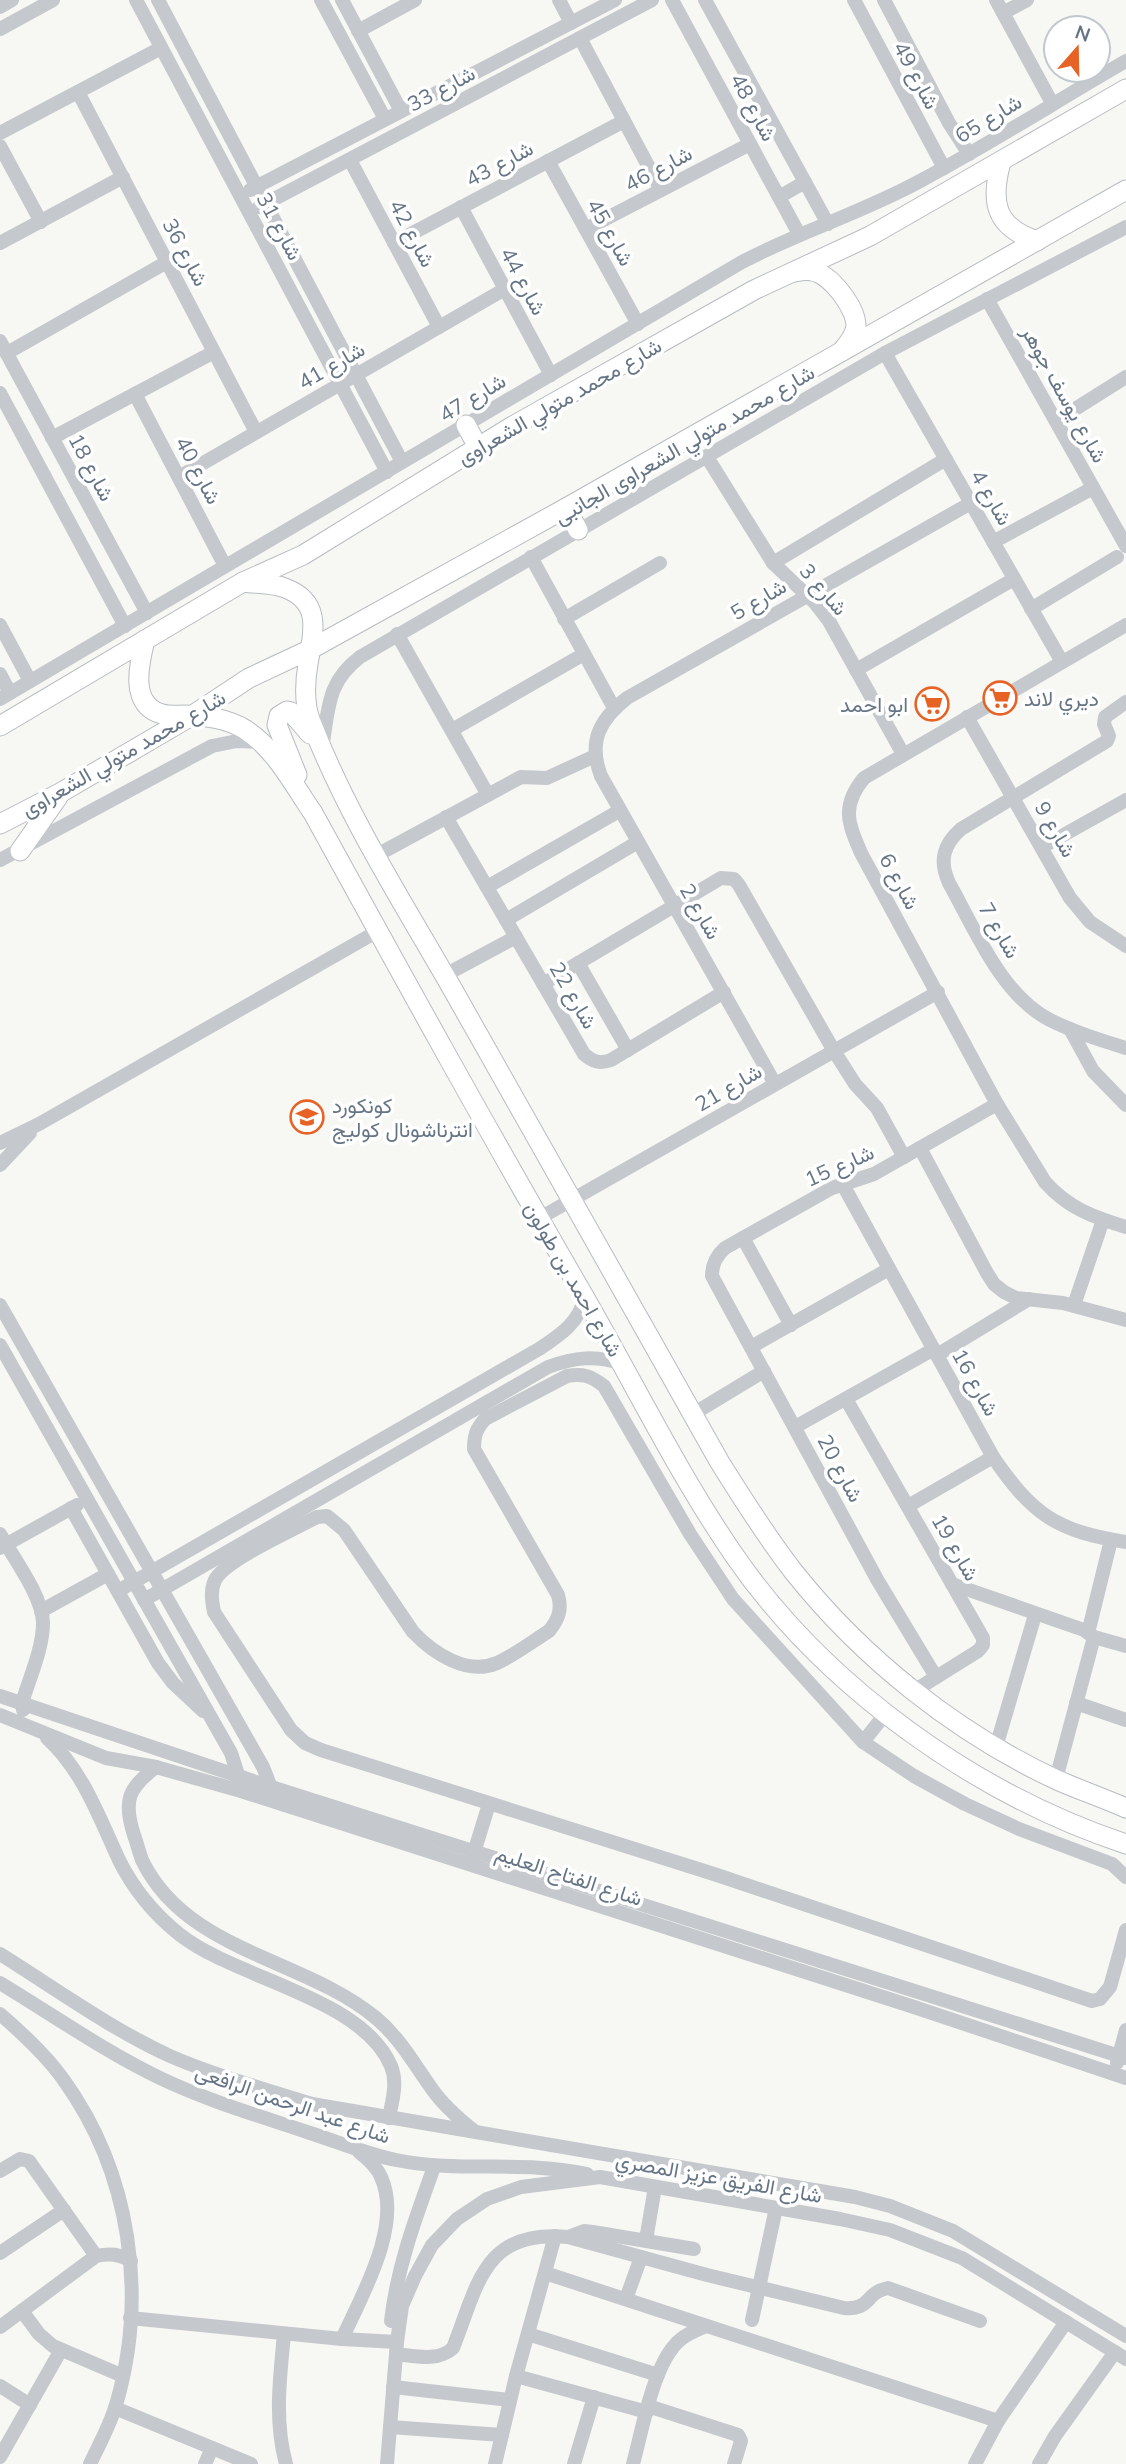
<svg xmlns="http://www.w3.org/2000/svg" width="1126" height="2464" font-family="Mulish,Vazirmatn,sans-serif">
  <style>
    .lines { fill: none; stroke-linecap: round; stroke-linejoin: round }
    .secondary-casing { stroke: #b7bcc1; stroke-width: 21 }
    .street { stroke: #c5c8cc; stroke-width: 14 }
    .secondary { stroke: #fff; stroke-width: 19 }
    .labels { text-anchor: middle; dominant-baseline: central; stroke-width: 7; stroke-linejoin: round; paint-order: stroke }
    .street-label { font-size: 21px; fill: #667586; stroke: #fff }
    .poi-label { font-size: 21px; fill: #667586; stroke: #fff; text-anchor: start }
  </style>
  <rect width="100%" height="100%" fill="#f7f7f4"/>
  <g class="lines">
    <defs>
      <g id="secondary">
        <path d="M1001 162C990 202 995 227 1037 241"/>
        <path d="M795 272C800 271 807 270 812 271 831 274 856 308 856 326 855 336 848 344 842 351"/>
        <polyline points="466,425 478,447"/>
        <polyline points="566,508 578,530"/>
        <path d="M243 582C257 584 272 583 285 588 323 602 313 634 308 664 305 682 304 705 311 722 348 818 406 907 457 997 544 1151 632 1306 719 1461 742 1498 766 1536 793 1571 862 1658 956 1733 1057 1780 1080 1790 1103 1798 1126 1808"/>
        <path d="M145 640C139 664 129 705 162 714 169 716 177 715 184 715 205 716 227 718 246 730 276 750 293 784 313 813 401 973 489 1133 581 1291 632 1379 677 1472 734 1555 824 1686 975 1794 1126 1844"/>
        <polyline points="0,726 243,582 303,555 511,427 754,290 870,236 1126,89"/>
        <polyline points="297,775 277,725 279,716 287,711 291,712 310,734"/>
        <polyline points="0,824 60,793 193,715 249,678 311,649 566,508 1126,190"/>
        <polyline points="20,851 58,797"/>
      </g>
    </defs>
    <use href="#secondary" class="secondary-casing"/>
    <g class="street">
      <polyline points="136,0 387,472"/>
      <polyline points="158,0 402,462"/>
      <polyline points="321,0 385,119"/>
      <polyline points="342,0 401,111"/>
      <polyline points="559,0 571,23"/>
      <polyline points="672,0 799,234"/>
      <polyline points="705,0 828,224"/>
      <polyline points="854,0 944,168"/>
      <polyline points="884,0 949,123 969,154"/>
      <polyline points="996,0 1052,103"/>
      <polyline points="0,7 12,0"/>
      <polyline points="1003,13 1027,0"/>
      <polyline points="0,29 53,0"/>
      <polyline points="358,31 415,0"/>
      <polyline points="580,38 661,190"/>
      <polyline points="78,92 256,432"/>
      <polyline points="0,133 161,48"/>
      <polyline points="0,146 41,222"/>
      <polyline points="350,160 439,327"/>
      <polyline points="548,161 638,324"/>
      <polyline points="250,190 615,0"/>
      <polyline points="779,197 805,182"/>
      <polyline points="259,207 652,0"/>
      <polyline points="461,207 551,375"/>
      <polyline points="586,229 750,144"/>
      <polyline points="0,243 123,177"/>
      <polyline points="394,243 624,121"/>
      <polyline points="987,299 1126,546"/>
      <polyline points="0,341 147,613"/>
      <polyline points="7,353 167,262"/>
      <polyline points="885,353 1062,662"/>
      <polyline points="0,393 125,626"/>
      <polyline points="135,394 225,566"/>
      <polyline points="1056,421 1126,377"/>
      <polyline points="52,438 214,352"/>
      <polyline points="707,457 773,563 815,603 829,621 903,754"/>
      <polyline points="179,477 505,289"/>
      <polyline points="993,542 1093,488"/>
      <polyline points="531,557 614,708"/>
      <polyline points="773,563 946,459"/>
      <polyline points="1031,609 1117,557"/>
      <polyline points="564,619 660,563"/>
      <polyline points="0,625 30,681"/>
      <path d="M1126 625 864 778C841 806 848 823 861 853L997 1104 1045 1182C1068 1208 1093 1217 1126 1227"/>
      <polyline points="397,634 488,795"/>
      <polyline points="856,670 1014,579"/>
      <polyline points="0,674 10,693"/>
      <path d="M0 699 742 262C801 231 864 212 922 180 992 143 1058 100 1126 61"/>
      <path d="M1126 702 1105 717 1104 724 1109 736 1107 741 961 829C943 845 939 861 949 883 975 929 1001 995 1050 1020 1074 1032 1100 1040 1126 1048"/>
      <polyline points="967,717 1070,898 1090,922 1126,946"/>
      <polyline points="452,730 584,654"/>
      <path d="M322 748C329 709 326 683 360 657L885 353 1126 227"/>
      <path d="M446 817 584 1054C593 1062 600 1064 611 1060L724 992"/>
      <polyline points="1042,847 1126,800"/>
      <polyline points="377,855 521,777 547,778 595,756"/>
      <polyline points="0,860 212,746 237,741 262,742"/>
      <polyline points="487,887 619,811"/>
      <polyline points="506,920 638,842"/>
      <polyline points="578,963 628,1050"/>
      <polyline points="445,975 516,937"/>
      <polyline points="543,984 721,878 734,879 739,885 834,1051 855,1084 877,1108 904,1157"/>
      <polyline points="1070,1029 1093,1071 1126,1105"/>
      <path d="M775 1084 601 776C588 742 599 720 627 698L971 503"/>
      <polyline points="0,1143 39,1124 378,931"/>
      <polyline points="920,1148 987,1273 994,1284 1004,1292 1016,1298 1063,1303 1126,1320"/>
      <polyline points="0,1165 30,1133"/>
      <path d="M842 1183 993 1457C1033 1515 1056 1531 1126 1542"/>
      <polyline points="538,1219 938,992"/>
      <polyline points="743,1238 791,1325"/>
      <polyline points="0,1305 263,1767 272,1790"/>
      <polyline points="1074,1305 1103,1220"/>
      <polyline points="0,1345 231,1753 240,1781"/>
      <polyline points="751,1347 889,1269"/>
      <polyline points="937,1355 1029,1299"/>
      <polyline points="846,1399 983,1638 983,1645 978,1651 914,1691"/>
      <polyline points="693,1414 764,1371"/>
      <polyline points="795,1427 934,1349"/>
      <polyline points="908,1506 993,1457"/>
      <polyline points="71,1508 158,1663 173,1683 203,1711"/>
      <path d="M0 1534C13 1557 43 1597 43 1623 43 1649 29 1679 22 1703L23 1710"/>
      <polyline points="0,1548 77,1505"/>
      <polyline points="952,1584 1084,1630 1094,1637 1126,1646"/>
      <path d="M118 1591 539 1349C560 1335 579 1323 585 1297"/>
      <path d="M144 1600 548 1367C575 1357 596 1355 623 1364"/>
      <polyline points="41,1611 108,1574"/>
      <polyline points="1088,1633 1111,1540"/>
      <path d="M936 1677 878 1581 712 1276C712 1264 716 1256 725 1248L832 1188 874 1174 997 1104"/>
      <polyline points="0,1696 271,1787 1126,2058"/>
      <polyline points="1076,1703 1126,1720"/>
      <polyline points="0,1715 106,1758 156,1767 241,1791 914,2007 1126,2078"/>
      <path d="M47 1738C83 1771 99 1817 119 1860 133 1888 154 1914 179 1934 235 1979 362 1997 391 2066 398 2083 392 2101 389 2118"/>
      <polyline points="863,1742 886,1713"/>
      <polyline points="996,1747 1035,1615"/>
      <path d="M156 1767C128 1788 123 1801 134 1835 137 1843 139 1852 142 1860 186 1952 304 1958 376 2018 400 2038 414 2064 432 2089 443 2105 458 2118 473 2130"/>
      <polyline points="1056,1779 1094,1637"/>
      <polyline points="472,1859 489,1804"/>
      <path d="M1126 1877 1112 1864 1019 1829 965 1804 914 1776 863 1742 733 1599 690 1534 604 1386C591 1376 583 1373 567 1376L485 1419C476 1429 474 1436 474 1449L558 1595C562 1609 559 1619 549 1631 533 1641 515 1655 497 1663 467 1676 433 1653 413 1632L344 1530 327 1516 317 1517C295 1529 225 1560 215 1580 210 1591 212 1601 214 1612L291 1730 305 1743 321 1750 717 1875 1092 2001 1100 1999 1110 1987 1126 1930"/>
      <path d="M0 1954C56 1989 111 2029 170 2056 216 2076 265 2089 312 2104L855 2197 890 2206 953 2231 1126 2336"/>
      <path d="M0 1983C53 2015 104 2051 160 2078 208 2101 260 2116 310 2133 338 2142 367 2154 396 2160 461 2173 522 2160 587 2174"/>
      <path d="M0 2014C22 2033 46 2055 63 2079 131 2173 148 2295 116 2405 110 2425 99 2445 90 2464"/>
      <polyline points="1117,2063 1126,2030"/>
      <polyline points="0,2171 20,2159 29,2161 96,2256"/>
      <polyline points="568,2237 584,2231 593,2232 694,2249"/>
      <polyline points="646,2240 655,2187"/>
      <polyline points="0,2253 64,2210"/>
      <polyline points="545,2273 998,2421"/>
      <polyline points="626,2299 641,2257"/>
      <polyline points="22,2311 39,2334 53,2346 123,2376"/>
      <polyline points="130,2318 342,2339 397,2342"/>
      <polyline points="752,2320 776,2208"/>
      <path d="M391 2321C397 2267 416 2217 434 2167"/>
      <path d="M0 2327 96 2256C110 2253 119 2254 131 2261"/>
      <path d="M284 2334C280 2378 274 2420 286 2464"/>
      <polyline points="528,2334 658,2375"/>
      <path d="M342 2339C362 2295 403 2225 381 2177 377 2167 368 2159 359 2152"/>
      <path d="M396 2354C416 2356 438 2362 453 2348 478 2285 483 2229 568 2237L707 2275 844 2308C872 2310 864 2293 888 2288L980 2321"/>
      <polyline points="516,2376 647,2412"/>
      <polyline points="0,2386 30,2405"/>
      <polyline points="393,2387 510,2400"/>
      <polyline points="648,2406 738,2435 741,2441 734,2464"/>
      <polyline points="115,2408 251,2464"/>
      <polyline points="390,2427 502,2435"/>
      <polyline points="0,2457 61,2350"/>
      <polyline points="205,2464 212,2448"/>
      <polyline points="387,2464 397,2342 402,2306 415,2276 432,2245 457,2219 487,2199 521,2187 600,2177 840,2219 890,2230 962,2258 1126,2359"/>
      <polyline points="495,2464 516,2376 555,2236"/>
      <polyline points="574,2464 594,2397"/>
      <path d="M633 2464C642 2431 652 2372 674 2346 682 2336 694 2331 706 2326"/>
      <polyline points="975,2464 998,2421 1066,2322"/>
      <polyline points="1039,2464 1055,2436 1115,2352"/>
    </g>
    <use href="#secondary" class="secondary"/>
  </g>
  <defs>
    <symbol id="supermarket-ring" viewBox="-11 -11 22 22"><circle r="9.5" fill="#fff" stroke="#e76325" stroke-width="1.5"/><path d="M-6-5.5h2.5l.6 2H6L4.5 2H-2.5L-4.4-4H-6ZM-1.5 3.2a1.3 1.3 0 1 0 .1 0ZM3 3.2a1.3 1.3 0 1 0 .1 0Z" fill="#e76325"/></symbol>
    <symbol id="school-ring" viewBox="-11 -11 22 22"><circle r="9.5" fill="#fff" stroke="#e76325" stroke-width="1.5"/><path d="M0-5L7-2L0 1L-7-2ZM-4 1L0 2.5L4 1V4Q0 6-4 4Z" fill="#e76325"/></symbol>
  </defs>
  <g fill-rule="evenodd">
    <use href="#supermarket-ring" x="981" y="679" width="38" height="38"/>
    <use href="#supermarket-ring" x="913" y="685" width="38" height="38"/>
    <use href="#school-ring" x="288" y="1098" width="38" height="38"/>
  </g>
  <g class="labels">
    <g class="street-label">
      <text transform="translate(917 75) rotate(62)">شارع 49</text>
      <text transform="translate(441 88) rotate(-28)">شارع 33</text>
      <text transform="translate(754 107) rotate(62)">شارع 48</text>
      <text transform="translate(988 118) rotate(-31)">شارع 65</text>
      <text transform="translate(499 163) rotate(-28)">شارع 43</text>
      <text transform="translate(658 168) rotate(-28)">شارع 46</text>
      <text transform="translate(280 226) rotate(62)">شارع 31</text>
      <text transform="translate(611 232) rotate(61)">شارع 45</text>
      <text transform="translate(413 233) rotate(62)">شارع 42</text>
      <text transform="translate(186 252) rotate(62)">شارع 36</text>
      <text transform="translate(524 281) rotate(62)">شارع 44</text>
      <text transform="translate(331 365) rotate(-30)">شارع 41</text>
      <text transform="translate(1065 394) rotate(61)">شارع يوسف جوهر</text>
      <text transform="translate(472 397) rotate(-31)">شارع 47</text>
      <text transform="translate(559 401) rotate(-30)">شارع محمد متولي الشعراوى</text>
      <text transform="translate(684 444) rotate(-30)">شارع محمد متولي الشعراوى الجانبى</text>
      <text transform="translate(92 467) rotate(62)">شارع 18</text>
      <text transform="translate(199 470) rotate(62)">شارع 40</text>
      <text transform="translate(992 497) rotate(60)">شارع 4</text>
      <text transform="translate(824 589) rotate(49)">شارع 3</text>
      <text transform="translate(758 599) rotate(-30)">شارع 5</text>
      <text transform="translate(123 753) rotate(-30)">شارع محمد متولي الشعراوى</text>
      <text transform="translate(1056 829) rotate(60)">شارع 9</text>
      <text transform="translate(900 881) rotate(61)">شارع 6</text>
      <text transform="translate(701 911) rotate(60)">شارع 2</text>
      <text transform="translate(1000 930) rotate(60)">شارع 7</text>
      <text transform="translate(574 995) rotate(60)">شارع 22</text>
      <text transform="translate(728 1087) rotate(-30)">شارع 21</text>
      <text transform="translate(839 1165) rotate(-24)">شارع 15</text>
      <text transform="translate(574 1279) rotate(60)">شارع احمد بن طولون</text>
      <text transform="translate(976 1382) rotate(61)">شارع 16</text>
      <text transform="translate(841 1468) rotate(62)">شارع 20</text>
      <text transform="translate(956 1547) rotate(60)">شارع 19</text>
      <text transform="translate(569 1875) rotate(18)">شارع الفتاح العليم</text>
      <text transform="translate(293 2103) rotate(19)">شارع عبد الرحمن الرافعى</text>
      <text transform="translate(719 2177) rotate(10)">شارع الفريق عزيز المصري</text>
    </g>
    <g class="poi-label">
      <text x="1024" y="698">ديري لاند</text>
      <text x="908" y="704" text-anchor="end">ابو احمد</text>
      <text x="332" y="1105">كونكورد<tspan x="332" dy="24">انترناشونال كوليج</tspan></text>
    </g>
  </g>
  <g transform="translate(1077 49) rotate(20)"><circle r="33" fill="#ffffff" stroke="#c2c8cf" stroke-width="2"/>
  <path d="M0-5L12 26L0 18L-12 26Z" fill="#e76325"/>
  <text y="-10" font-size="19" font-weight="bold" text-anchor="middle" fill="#667586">N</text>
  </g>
</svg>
